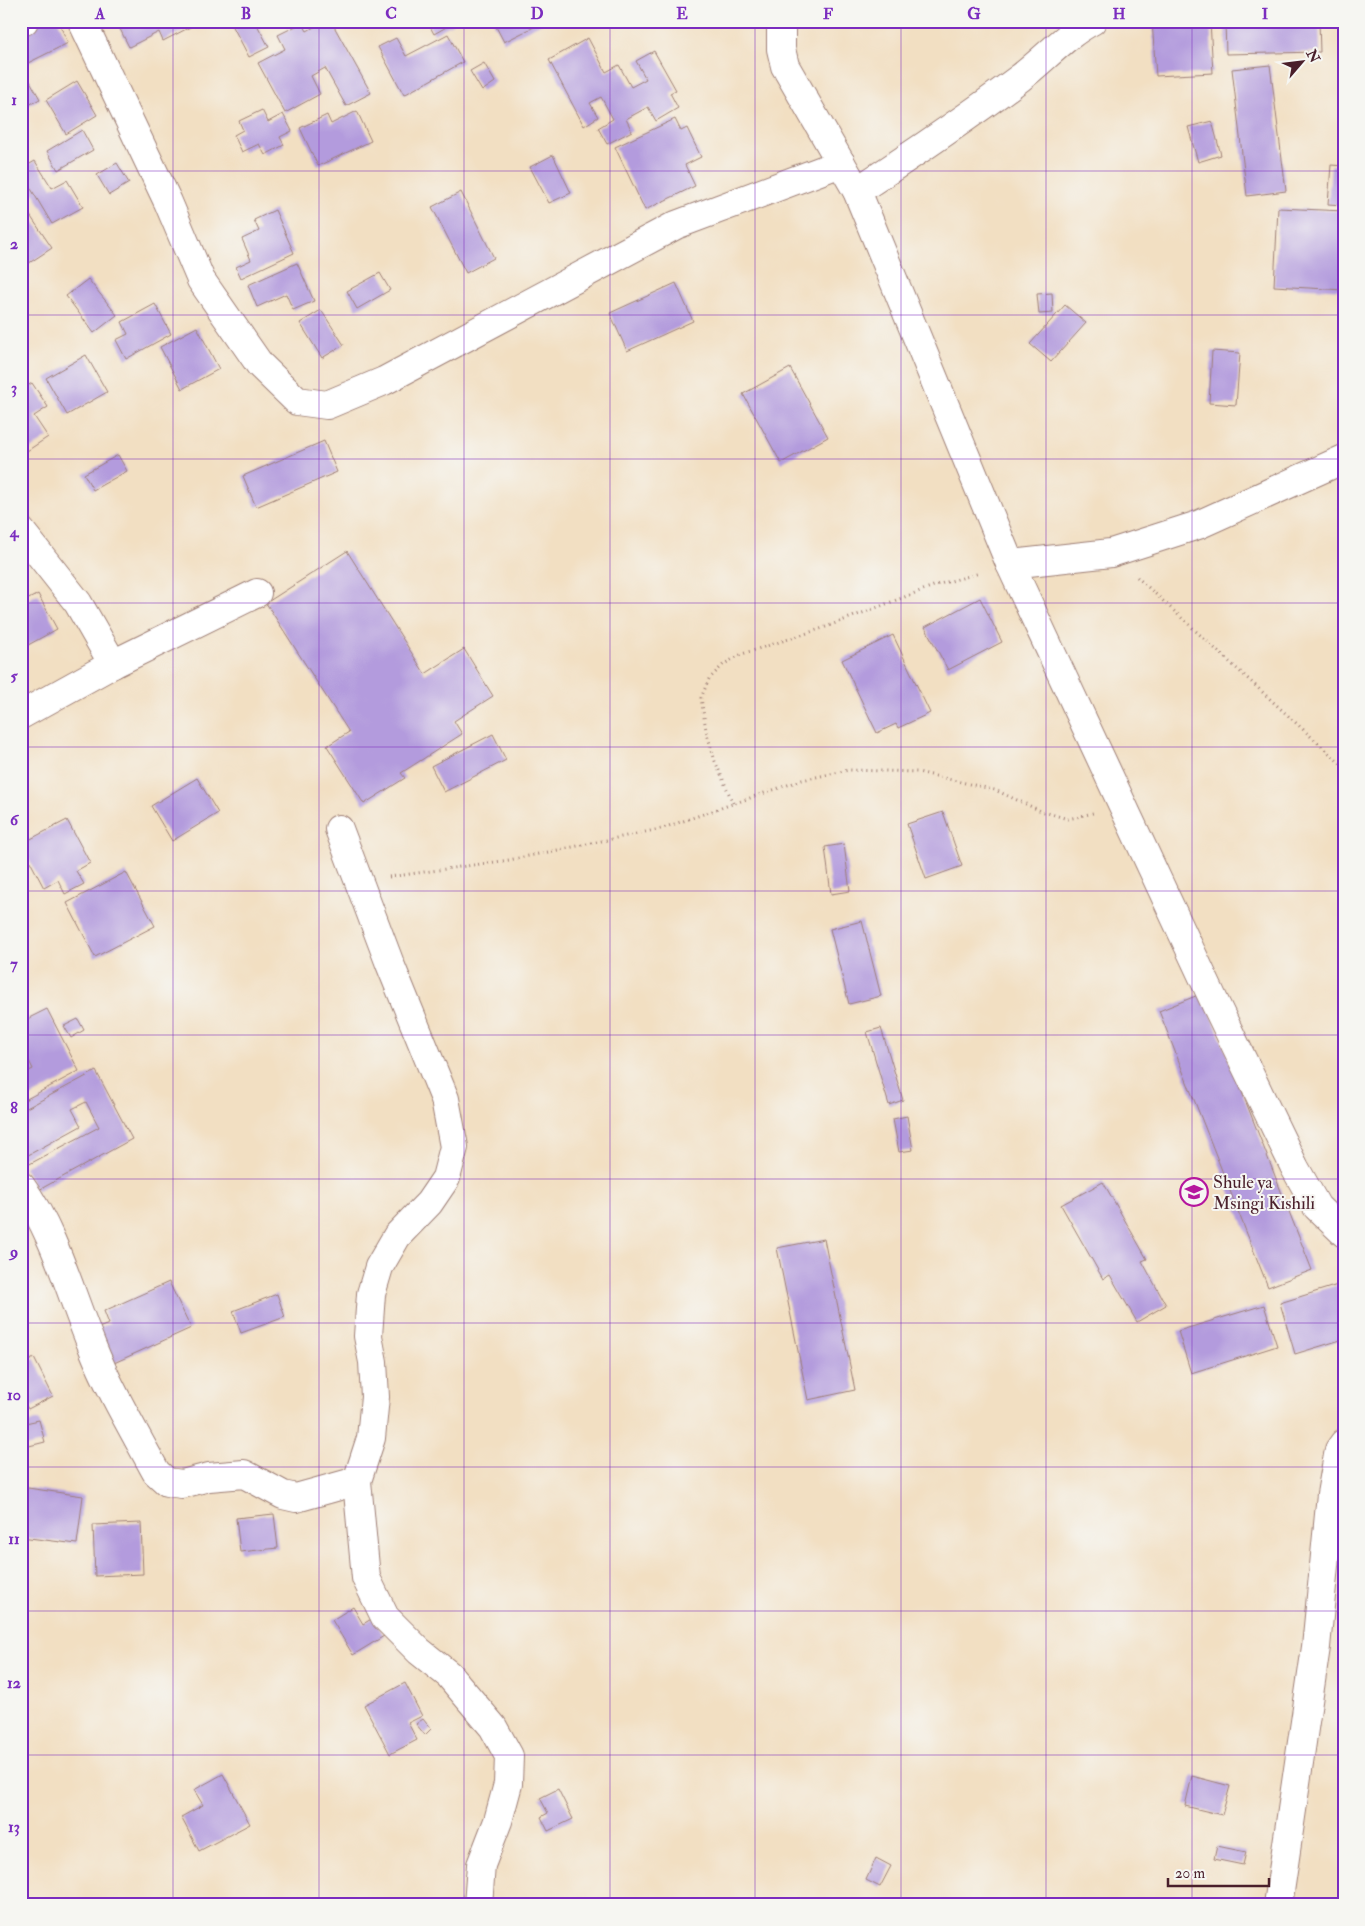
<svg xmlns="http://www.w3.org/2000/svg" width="1365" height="1926" font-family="'IM FELL Double Pica',serif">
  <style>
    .building { fill: #b39bdd }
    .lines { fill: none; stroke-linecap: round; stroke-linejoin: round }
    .minor-casing { stroke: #9e7f76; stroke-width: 30 }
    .path { stroke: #9e7f76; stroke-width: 3; stroke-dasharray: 1 4; stroke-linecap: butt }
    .minor { stroke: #fff; stroke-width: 28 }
    .grid { fill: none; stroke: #7b2cbf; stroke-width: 1; stroke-opacity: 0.55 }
    .labels { text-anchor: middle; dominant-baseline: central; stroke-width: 4; stroke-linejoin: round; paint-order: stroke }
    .poi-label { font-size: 18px; fill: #4a1f2b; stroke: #f6f6f2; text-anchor: start }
    .neatline { fill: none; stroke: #7b2cbf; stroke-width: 2 }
    .grid-label { font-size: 16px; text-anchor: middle; font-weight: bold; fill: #7b2cbf }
  </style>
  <rect width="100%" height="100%" fill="#f6f6f2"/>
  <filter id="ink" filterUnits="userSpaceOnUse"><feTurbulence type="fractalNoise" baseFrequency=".02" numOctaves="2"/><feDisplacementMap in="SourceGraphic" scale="10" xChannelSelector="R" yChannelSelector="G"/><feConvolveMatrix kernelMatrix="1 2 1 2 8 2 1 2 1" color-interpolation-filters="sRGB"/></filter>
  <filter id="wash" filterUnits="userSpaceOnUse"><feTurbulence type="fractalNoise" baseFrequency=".0096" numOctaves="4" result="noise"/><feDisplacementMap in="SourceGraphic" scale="20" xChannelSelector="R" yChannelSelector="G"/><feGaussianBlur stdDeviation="1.12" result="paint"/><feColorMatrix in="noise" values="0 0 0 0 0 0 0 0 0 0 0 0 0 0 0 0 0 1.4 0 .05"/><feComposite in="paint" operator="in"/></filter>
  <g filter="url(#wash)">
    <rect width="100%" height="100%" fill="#f2dfc2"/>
    <g id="blocks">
      <g class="building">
        <polygon points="41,21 58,21 68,43 24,65 21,59 21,31"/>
        <polygon points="116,21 197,21 198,23 163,41 159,32 129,47"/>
        <polygon points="230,21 255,21 269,47 249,57"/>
        <polygon points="325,21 331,21 371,93 346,106 325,68 311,76 320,94 285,113 258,63 285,49 278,35 302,23 307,31"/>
        <polygon points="427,21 457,21 434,34"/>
        <polygon points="493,21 546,21 504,42"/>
        <polygon points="1152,21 1210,21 1213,73 1156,76"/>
        <polygon points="1225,21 1319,21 1320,52 1226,54"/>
        <polygon points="448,34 463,62 404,95 378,47 396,38 406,56"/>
        <polygon points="588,38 606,72 619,65 631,87 646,79 636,61 654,51 676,90 670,93 678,108 656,121 648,107 626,119 632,131 607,144 598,128 613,119 601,97 590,103 598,117 584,126 549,60"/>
        <polygon points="484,63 495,82 482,91 470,71"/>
        <polygon points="21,65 40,99 21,109"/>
        <polygon points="1270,65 1286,191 1247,196 1232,69"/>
        <polygon points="77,81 97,115 66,134 46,100"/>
        <polygon points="262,110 268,122 283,114 292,131 280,137 284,145 265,155 259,144 242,152 234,135 243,130 239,121"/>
        <polygon points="357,111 371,141 318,166 300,128 327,115 331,124"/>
        <polygon points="675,119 681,131 687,128 701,157 685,165 695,186 645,210 615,147"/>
        <polygon points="1212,121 1221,155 1198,162 1188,127"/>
        <polygon points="82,130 93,150 58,170 47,151"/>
        <polygon points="553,155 571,193 549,203 530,167"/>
        <polygon points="35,161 52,188 67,180 83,207 52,224 21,172 21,169"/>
        <polygon points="117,163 129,183 109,195 97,175"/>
        <polygon points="1331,165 1344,166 1344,205 1328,204"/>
        <polygon points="461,192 494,258 466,273 432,207"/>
        <polygon points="1278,208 1344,211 1344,290 1274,286"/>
        <polygon points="275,210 294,253 241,278 236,267 251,260 242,239 259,231 254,220"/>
        <polygon points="27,211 52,248 23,267 21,264 21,215"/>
        <polygon points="297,263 314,301 293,310 286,294 257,307 248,285"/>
        <polygon points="380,273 390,290 357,309 347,291"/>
        <polygon points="88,279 117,315 94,333 66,296"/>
        <polygon points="676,283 693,321 627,351 610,313"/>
        <polygon points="1052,293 1053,313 1039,314 1037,294"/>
        <polygon points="155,304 171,334 126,359 116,340 128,334 122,322"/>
        <polygon points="1065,305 1086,323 1051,362 1030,344"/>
        <polygon points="321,310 344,345 322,358 300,323"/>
        <polygon points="197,327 219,369 182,389 160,347"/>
        <polygon points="1212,351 1240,353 1236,405 1209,403"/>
        <polygon points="86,355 107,392 67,415 46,378"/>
        <polygon points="790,368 828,437 781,463 743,394"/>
        <polygon points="32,383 48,407 34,416 48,437 21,455 21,390"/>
        <polygon points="324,441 337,472 256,507 243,476"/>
        <polygon points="118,455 127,471 93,490 84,474"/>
        <polygon points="347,551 425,674 464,649 493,696 454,721 462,734 401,773 405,778 364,804 327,746 349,732 266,603"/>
        <polygon points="38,594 57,629 21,649 21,603"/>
        <polygon points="980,598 1002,642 948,670 925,627"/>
        <polygon points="893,635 930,713 898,728 896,724 877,733 842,660"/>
        <polygon points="493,734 506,760 444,792 431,766"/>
        <polygon points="197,778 218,813 172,841 151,806"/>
        <polygon points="943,812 962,866 926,879 907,824"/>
        <polygon points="67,820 90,863 76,871 84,884 65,894 58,880 44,888 21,844"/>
        <polygon points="844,844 850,891 831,894 825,847"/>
        <polygon points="126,872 155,926 95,957 67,903"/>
        <polygon points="862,921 881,996 849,1004 830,929"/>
        <polygon points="1203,993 1312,1270 1268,1287 1159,1011"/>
        <polygon points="47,1009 79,1071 21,1102 21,1075 33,1069 26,1055 21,1057 21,1022"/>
        <polygon points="78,1019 84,1030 71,1038 64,1026"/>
        <polygon points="881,1028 903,1100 889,1105 867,1032"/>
        <polygon points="96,1071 132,1139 37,1191 24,1167 99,1127 86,1102 72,1109 81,1126 21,1159 21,1111"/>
        <polygon points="907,1116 913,1150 899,1152 893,1119"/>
        <polygon points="1103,1182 1147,1259 1142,1261 1166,1305 1137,1322 1110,1275 1103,1279 1061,1205"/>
        <polygon points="824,1239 855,1390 808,1400 777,1248"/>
        <polygon points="169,1282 191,1328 114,1363 98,1328 109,1324 104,1311"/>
        <polygon points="1344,1283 1344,1339 1295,1354 1280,1303"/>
        <polygon points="277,1294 285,1317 241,1333 233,1311"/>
        <polygon points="1264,1305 1277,1346 1191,1373 1178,1331"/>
        <polygon points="34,1358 53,1396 28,1409 24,1402 21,1403 21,1365"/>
        <polygon points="39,1420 45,1442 21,1448 21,1424"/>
        <polygon points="21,1487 83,1496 77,1544 21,1537"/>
        <polygon points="274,1514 278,1548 240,1552 236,1518"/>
        <polygon points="141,1523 143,1574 95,1576 93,1525"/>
        <polygon points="353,1607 363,1624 373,1618 384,1636 353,1655 332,1620"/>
        <polygon points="405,1683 422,1716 408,1723 417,1740 390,1754 364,1705"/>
        <polygon points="423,1719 431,1729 425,1735 416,1724"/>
        <polygon points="223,1774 250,1824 199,1851 181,1817 203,1805 194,1790"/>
        <polygon points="1192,1776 1230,1786 1222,1815 1185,1806"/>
        <polygon points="558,1789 573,1819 548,1831 541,1817 548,1813 540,1798"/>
        <polygon points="1217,1846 1246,1852 1243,1865 1214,1859"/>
        <polygon points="876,1858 891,1866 880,1887 866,1880"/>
      </g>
    </g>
  </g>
  <g filter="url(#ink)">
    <use href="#blocks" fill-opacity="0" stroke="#9e7f76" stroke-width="1"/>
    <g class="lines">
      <defs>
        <g id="minor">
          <polyline points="82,21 168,202 201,280 260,365 297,401 327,405 384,381 676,225 841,163"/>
          <polyline points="781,21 781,49 785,66 857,191 1010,564 1216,1005 1295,1168 1317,1207 1344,1233"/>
          <polyline points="21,22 24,21"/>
          <path d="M857 191C912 155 967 118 1020 78 1044 60 1065 35 1092 21"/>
          <polyline points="21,531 78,603 113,664"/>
          <polyline points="1010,564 1111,553 1198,525 1344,459"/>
          <polyline points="21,715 113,664 257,593"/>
          <polyline points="339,829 390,964 445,1099 454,1147 446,1178 429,1203 397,1236 379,1267 371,1294 368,1336 373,1362 375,1397 371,1438 357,1481 366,1578 385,1617 419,1651 449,1675 493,1727 509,1756 508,1784 498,1821 481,1865 478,1905"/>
          <path d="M21 1186C55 1233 70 1293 92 1346 109 1389 134 1431 156 1472L167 1482 182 1484 209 1477 244 1474 283 1495 296 1498 357 1481"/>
          <polyline points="1278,1905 1316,1647 1331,1494 1339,1450 1344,1443"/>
        </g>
      </defs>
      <use href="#minor" class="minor-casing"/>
      <g class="path">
        <polyline points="1137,577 1344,767"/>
        <polyline points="733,803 715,761 706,730 701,698 709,679 724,664 742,654 823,628 936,585 980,573"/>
        <polyline points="389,877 509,860 660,829 802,780 849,770 918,772 995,790 1041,811 1068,819 1093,813"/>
      </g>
      <use href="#minor" class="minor"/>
    </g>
  </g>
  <path class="grid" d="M173 21V1905M319 21V1905M464 21V1905M610 21V1905M755 21V1905M901 21V1905M1046 21V1905M1192 21V1905M21 171H1344M21 315H1344M21 459H1344M21 603H1344M21 747H1344M21 891H1344M21 1035H1344M21 1179H1344M21 1323H1344M21 1467H1344M21 1611H1344M21 1755H1344"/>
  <defs>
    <symbol id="school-ring" viewBox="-11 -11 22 22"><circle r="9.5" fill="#f6f6f2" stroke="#b5179e" stroke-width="1.5"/><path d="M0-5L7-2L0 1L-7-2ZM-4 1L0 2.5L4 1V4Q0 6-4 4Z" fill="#b5179e"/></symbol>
  </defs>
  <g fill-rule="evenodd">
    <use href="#school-ring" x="1178" y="1176" width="32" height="32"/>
  </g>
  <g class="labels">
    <g class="poi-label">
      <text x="1213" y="1182">Shule ya<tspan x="1213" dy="21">Msingi Kishili</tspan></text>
    </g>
  </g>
  <rect width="1365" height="1926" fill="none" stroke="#f6f6f2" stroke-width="55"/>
  <g transform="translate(1302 62) rotate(62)" stroke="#f6f6f2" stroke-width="4" paint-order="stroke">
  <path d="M0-4L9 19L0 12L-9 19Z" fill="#4a1f2b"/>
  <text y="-8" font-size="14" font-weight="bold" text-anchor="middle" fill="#4a1f2b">N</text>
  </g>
  <path d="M1168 1878v8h101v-8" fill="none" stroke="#4a1f2b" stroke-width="2.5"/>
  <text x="1175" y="1878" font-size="15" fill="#4a1f2b" stroke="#f6f6f2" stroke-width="4" paint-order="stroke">20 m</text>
  <rect x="28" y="28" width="1310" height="1870" class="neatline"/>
  <g class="grid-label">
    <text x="100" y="19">A</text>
    <text x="246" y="19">B</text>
    <text x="391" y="19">C</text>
    <text x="537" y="19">D</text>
    <text x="682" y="19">E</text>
    <text x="828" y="19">F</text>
    <text x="974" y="19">G</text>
    <text x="1119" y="19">H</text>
    <text x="1265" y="19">I</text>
    <text x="14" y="105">1</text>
    <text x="14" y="249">2</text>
    <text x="14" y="393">3</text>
    <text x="14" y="537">4</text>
    <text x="14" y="681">5</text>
    <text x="14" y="825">6</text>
    <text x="14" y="969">7</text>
    <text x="14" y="1113">8</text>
    <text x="14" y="1257">9</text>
    <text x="14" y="1400">10</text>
    <text x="14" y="1544">11</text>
    <text x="14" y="1688">12</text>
    <text x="14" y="1832">13</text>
  </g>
</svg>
